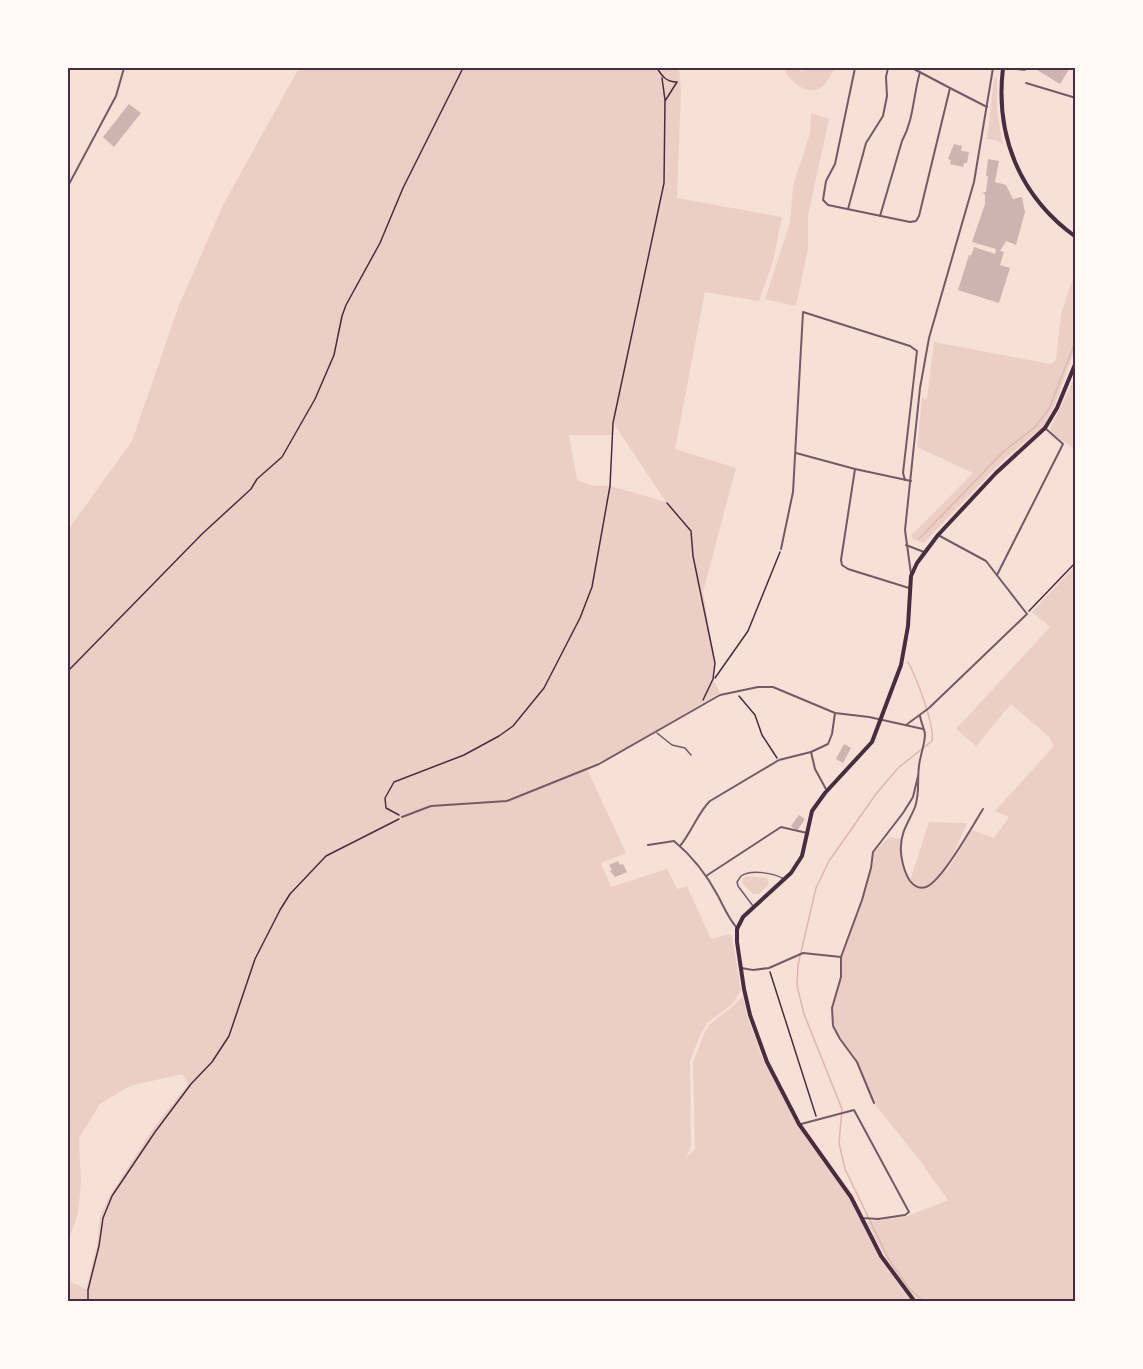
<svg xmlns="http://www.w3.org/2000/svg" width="1143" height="1369" font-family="Lora,serif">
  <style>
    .green { fill: #ebcfc5; fill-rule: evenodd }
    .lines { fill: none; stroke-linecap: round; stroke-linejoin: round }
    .stream { stroke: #dcb8b0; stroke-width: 1.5 }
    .building { fill: #ccb4b1 }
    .path { stroke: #4a2c40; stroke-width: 1.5 }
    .service { stroke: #755966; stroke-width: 1.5 }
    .minor { stroke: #755966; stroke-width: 2 }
    .secondary { stroke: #4a2c40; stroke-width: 4 }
    .neatline { fill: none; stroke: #4a2c40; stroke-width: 2 }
  </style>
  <rect width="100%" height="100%" fill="#f7e1d7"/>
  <g class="green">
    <path d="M299 68H679L681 90 677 198 782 217 772 265 759 301 705 292 675 449 736 468 703 592 715 663 713 679 720 693 609 758 586 767 626 853 601 863 611 887 667 869 677 889 687 886 711 939 730 934 732 936 741 991 731 1005 707 1023 700 1035 690 1061 691 1147 686 1157 695 1149 693 1062 704 1034 710 1024 733 1006 743 996 747 1016 764 1062 797 1124 849 1197 878 1256 911 1301H68V1258L71 1282 86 1289 97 1244 100 1216 110 1195 152 1130 188 1084 182 1074 130 1086 100 1104 79 1138 81 1183 78 1214 68 1241V530L132 441 179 305 224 203ZM614 424 666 502 610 486H593L577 480 569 435H613Z"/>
    <path d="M783 68H794L802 71 808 68H835C832 73 829 79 825 84 809 100 790 81 783 68Z"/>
    <polygon points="994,78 997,78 997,111 1003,145 996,140 987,139"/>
    <polygon points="811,113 829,119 808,216 808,248 796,306 765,299 790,223 793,186 810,133"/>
    <polygon points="1075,272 1075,349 1055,404 1043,427 1002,461 924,543 914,540 911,536 973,473 917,447 922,398 927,399 934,342 1050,364 1056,360 1061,314"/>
    <polygon points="1075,377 1075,449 1055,436 1050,429"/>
    <path d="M1075 566V1301H917C896 1277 881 1251 867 1222L908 1216 948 1200 918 1158 874 1103 857 1062 840 1039 833 1024 832 1008 841 977V957L862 900 874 852 889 837 900 839 902 861 910 881 929 822 967 823 944 876 972 830 994 838 1009 817 995 811 1054 746 1049 737 1011 704 976 746 956 729 1050 627 1032 612Z"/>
    <polygon points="746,876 767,878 769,884 759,894 753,894 742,883 743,878"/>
  </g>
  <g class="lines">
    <g class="stream">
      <polyline points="919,539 1004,451 1035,427 1049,409 1076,340"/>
      <path d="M908 662C916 677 935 725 932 741L898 768 876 794 829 861 816 888 798 965 797 986 804 1014 842 1109 839 1143 845 1169 888 1258 909 1288 924 1302"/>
    </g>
  </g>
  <g class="building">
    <polygon points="1039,68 1070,68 1060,84 1037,70"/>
    <polygon points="129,104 141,113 114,147 103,137"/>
    <polygon points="954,144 962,146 961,151 969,152 967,163 964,163 963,167 950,164 951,160 948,159"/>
    <polygon points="988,159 999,161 995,182 1006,185 1013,199 1022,197 1025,212 1016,245 1006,241 1000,251 1004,252 1000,265 1010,268 999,303 958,290 969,255 971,256 974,247 995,254 996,249 972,242 985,204 985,195 983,192 986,192 988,176 986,176"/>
    <polygon points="844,744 851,748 843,763 836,759"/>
    <polygon points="799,815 805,819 797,831 791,826"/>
    <polygon points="618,861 620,865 623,864 627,872 615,877 610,871 612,870 609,865"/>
  </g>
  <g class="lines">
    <g class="path">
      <polyline points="662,78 665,100"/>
      <polyline points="667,503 691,531 693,556 715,663 713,679 703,700"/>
      <polyline points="1029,611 1076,562"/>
      <polyline points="68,671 202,534 251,489 257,479 282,457 315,399 334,355 342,316 346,305 380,243 403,188 463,68"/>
      <polyline points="715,678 748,631 780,552"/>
      <polyline points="739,696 755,715 762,735 777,758"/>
      <path d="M399 815 386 808 385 798 394 782 464 755 499 736 513 726 544 688 580 618 592 587 610 486 613 423 664 183 665 101 677 82C666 82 662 76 657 68"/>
      <polyline points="770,972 816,1116"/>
      <polyline points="88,1302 88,1290 99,1246 103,1218 112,1196 155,1132 191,1084 212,1062 229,1036 255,959 280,910 290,894 326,856 399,819"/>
    </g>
    <g class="service">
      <polyline points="1004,68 1024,70 1032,68"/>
      <polyline points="657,733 672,745 685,748 691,755"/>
      <path d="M753 906 738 886 737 882 741 876C751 869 774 873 784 879"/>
    </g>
    <g class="minor">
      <polyline points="855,68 835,164 826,181 823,200 828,205 910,222 916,221 919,216 950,88 912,68"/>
      <polyline points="1026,83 1076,98"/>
      <polyline points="950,88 987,107"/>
      <polyline points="68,186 116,96 124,68"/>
      <polyline points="848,209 866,143 883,116 887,96 886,77 888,68"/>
      <path d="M880 216 902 141C914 119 913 96 920 72"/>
      <polyline points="796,453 855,469"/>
      <polyline points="906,545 924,552"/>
      <polyline points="781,549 793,492 803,312 910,346 917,351 903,473 905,480"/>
      <polyline points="911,574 905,530 920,388 929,338 974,182 993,68"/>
      <polyline points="997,575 1063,444 1045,428"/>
      <polyline points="909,588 848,569 842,565 841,560 855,469 911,481"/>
      <path d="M920 716C921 722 924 728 925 734 925 744 920 756 919 766 917 780 920 793 915 807 910 820 901 831 901 846 900 856 904 872 910 881 914 886 920 889 926 887 942 881 973 825 983 809"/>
      <polyline points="906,725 929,708 1027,614 986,561 938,535"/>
      <polyline points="811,752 815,769 827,791"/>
      <polyline points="402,817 431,806 507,801 599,764 720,695 758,687 773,687 835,713 869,717 923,729"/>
      <path d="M648 845 674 841C692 856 707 875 718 896 724 907 728 918 737 928"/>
      <path d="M680 846C691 833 699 811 710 801L779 760 811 752 828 744 832 734 835 713"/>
      <polyline points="706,876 781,827 807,833"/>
      <polyline points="741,968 753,970 769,968 803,953 841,957"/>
      <polyline points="874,1103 857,1062 840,1039 833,1026 832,1008 841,977 841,957 862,900 871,868 873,852 903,813 913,797 918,776"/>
      <polyline points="801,1124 854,1110 909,1212 905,1215 878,1219 862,1218"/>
    </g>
    <g class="secondary">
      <path d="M1003 68C995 135 1019 196 1076 237"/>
      <polyline points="915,1302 881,1256 851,1197 799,1124 767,1062 750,1015 744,989 737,942 737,929 743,917 791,873 802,856 812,811 825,793 872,742 901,665 908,626 911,576 917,563 938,535 996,473 1045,428 1057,408 1076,362"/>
    </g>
  </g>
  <rect width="1143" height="1369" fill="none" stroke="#fffaf5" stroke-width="138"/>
  <rect x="69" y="69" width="1005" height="1231" class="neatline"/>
</svg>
